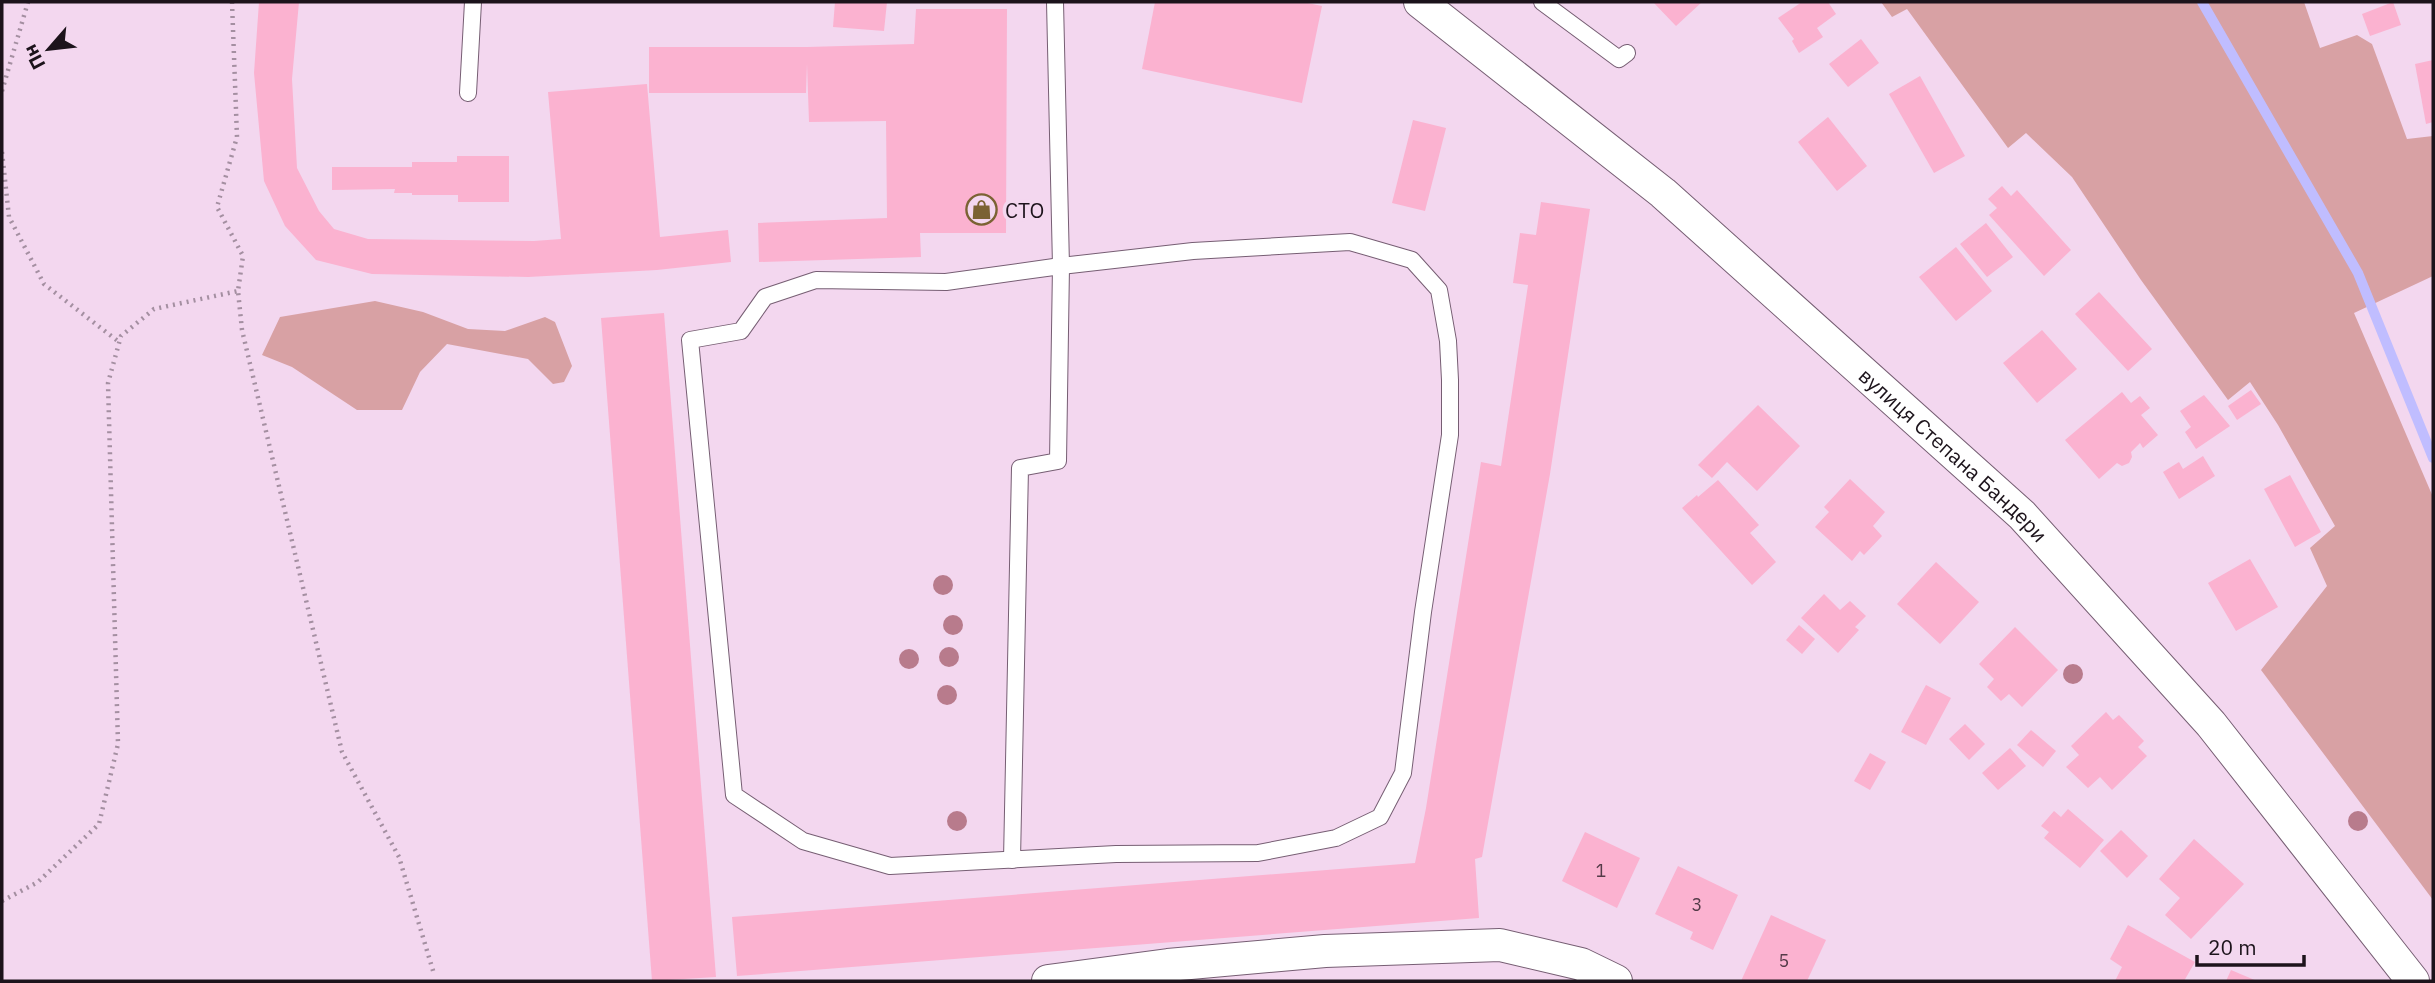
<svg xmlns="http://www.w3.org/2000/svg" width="2435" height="983" font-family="'IBM Plex Sans',sans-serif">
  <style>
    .green { fill: #d8a1a4 }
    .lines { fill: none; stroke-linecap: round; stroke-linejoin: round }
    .stream { stroke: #c0bdff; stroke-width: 10 }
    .building { fill: #fbb2d0 }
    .lane-casing { stroke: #765e73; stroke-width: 18 }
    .street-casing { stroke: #765e73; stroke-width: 34 }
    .path { stroke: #a48fa1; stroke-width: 4.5; stroke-dasharray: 2 5; stroke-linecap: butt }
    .lane { stroke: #fff; stroke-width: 16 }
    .street { stroke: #fff; stroke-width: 32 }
    .tree { fill: #b87b8c }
    .labels { text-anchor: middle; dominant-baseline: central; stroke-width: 7; stroke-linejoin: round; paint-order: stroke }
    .number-label { font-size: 18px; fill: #543b48 }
    .poi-label { font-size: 21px; fill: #1c131b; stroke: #f3d7ef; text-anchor: start }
    .street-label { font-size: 21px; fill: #1c131b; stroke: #f3d7ef }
  </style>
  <rect width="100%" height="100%" fill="#f3d7ef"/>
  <g class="green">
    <polygon points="1881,2 2304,2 2320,48 2357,35 2372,44 2407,139 2433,136 2433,276 2354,313 2433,497 2433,900 2261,670 2327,586 2310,548 2335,526 2278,425 2250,382 2228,400 2141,280 2072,177 2026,133 2008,148 1907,9 1892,17"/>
    <polygon points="375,301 423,312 468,329 505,331 545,317 555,322 572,366 564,382 553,384 528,359 447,344 420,372 402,410 357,410 292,367 262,355 280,317"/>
  </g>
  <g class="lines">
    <polyline class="stream" points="2202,2 2358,273 2433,458"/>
  </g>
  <g class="building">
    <polygon points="259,2 299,2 292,79 297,168 319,211 334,229 368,239 534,241 561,239 548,92 647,84 660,237 728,230 731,262 657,270 528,277 372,274 316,260 285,226 264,181 254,73"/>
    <polygon points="835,2 887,2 884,31 833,27"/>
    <polygon points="1155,2 1303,2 1322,6 1302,103 1142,69"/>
    <polygon points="1653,2 1702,2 1676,26"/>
    <polygon points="1802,2 1828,2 1836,14 1817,28 1823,37 1799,53 1792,41 1794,39 1778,18"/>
    <polygon points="2393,2 2401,25 2370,36 2362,14"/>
    <polygon points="916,9 1007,9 1006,233 920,233 921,257 759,262 758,223 887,218 886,121 809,122 807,64 806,93 649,93 649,47 807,47 914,44"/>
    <polygon points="1861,39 1879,63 1848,87 1829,64"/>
    <polygon points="2433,60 2433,122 2426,124 2415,64"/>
    <polygon points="1920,76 1965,156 1934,173 1889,94"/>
    <polygon points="1828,117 1867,166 1837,191 1798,142"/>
    <polygon points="1413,120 1446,128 1425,211 1392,203"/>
    <polygon points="457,156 509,156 509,202 458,202 458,195 412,195 412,193 394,193 395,189 332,190 332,167 412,167 412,162 457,162"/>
    <polygon points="2002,186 2011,196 2017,190 2071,250 2044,276 1989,215 1997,208 1988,199"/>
    <polygon points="1541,202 1590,209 1550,474 1482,857 1475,859 1479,918 737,976 732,917 1415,863 1426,808 1481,462 1501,466 1528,285 1513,283 1520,233 1536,235"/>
    <polygon points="1986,223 2013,257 1987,277 1960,244"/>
    <polygon points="1956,247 1992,291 1956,321 1919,277"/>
    <polygon points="2099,292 2152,349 2128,371 2075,314"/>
    <polygon points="664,313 716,977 652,981 601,318"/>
    <polygon points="2042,330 2077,369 2037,403 2003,363"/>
    <polygon points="2251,390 2261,404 2237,420 2228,406"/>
    <polygon points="2122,392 2131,403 2140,396 2150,408 2141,415 2158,435 2143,448 2140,443 2131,452 2132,457 2129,463 2122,466 2117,463 2099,479 2065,440"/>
    <polygon points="2204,395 2230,426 2196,449 2185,432 2191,427 2180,411"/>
    <polygon points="1758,405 1800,446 1757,491 1727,462 1712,478 1698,465"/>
    <polygon points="2203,456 2215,476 2179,499 2163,472 2179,462 2183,469"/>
    <polygon points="2290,475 2321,532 2295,547 2264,489"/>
    <polygon points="1850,479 1885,512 1873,526 1882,536 1864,555 1860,551 1852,561 1815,527 1829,512 1824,507"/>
    <polygon points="1718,480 1759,525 1750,533 1776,562 1752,585 1682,508 1697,495 1698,497"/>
    <polygon points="2250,559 2278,607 2236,631 2208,583"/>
    <polygon points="1936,562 1979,602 1940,644 1897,604"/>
    <polygon points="1824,594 1840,610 1850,601 1866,616 1855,627 1859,630 1838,653 1801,618"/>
    <polygon points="1799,625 1815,639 1802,654 1786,640"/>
    <polygon points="2015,627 2058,670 2022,707 2009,694 2001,701 1987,687 1994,679 1979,664"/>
    <polygon points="1926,685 1951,698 1926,745 1901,732"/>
    <polygon points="2106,712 2113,720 2119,715 2144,741 2138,747 2147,756 2112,790 2100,777 2088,788 2066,767 2079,755 2071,746"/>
    <polygon points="1965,724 1985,744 1969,760 1949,739"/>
    <polygon points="2031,730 2056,751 2043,767 2017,745"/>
    <polygon points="2010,748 2026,766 1998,790 1982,773"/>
    <polygon points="1870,753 1886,762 1870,790 1854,781"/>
    <polygon points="2068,809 2104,840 2080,868 2044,838 2049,832 2041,826 2054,811 2061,817"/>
    <polygon points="2121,830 2148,856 2127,878 2100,851"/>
    <polygon points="1585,832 1640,858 1617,908 1562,881"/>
    <polygon points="2194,839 2244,884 2191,939 2165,915 2180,898 2159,879"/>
    <polygon points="1678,866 1738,895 1713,950 1690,939 1693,932 1655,914"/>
    <polygon points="1771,915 1826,940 1807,981 1741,981"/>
    <polygon points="2128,925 2195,962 2184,981 2115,981 2122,967 2110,959"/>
    <polygon points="2231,970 2257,981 2226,981"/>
  </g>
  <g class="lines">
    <defs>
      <g id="lane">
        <polyline points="1542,2 1619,59 1627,53"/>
        <polyline points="468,93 473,2"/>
        <polygon points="1350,242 1412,260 1439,290 1448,341 1450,380 1450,435 1423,612 1403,773 1380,817 1336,838 1258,853 1116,854 890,866 803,841 734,795 690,340 741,331 765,297 816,280 946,282 1061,266 1193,251"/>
        <polyline points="1012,860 1020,468 1058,461 1061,266 1055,2"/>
      </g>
      <g id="street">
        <path id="s1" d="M1420 2 1663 193 2022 515 2211 724 2413 981"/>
        <polyline points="1048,981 1168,965 1325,951 1500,945 1581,964 1616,981"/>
      </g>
    </defs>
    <use href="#lane" class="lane-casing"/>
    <use href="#street" class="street-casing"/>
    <g class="path">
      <polyline points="232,2 237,137 217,207 243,256 238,291 242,330 342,752 399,857 434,974"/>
      <polyline points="2,91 28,2"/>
      <polyline points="2,152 9,217 44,284 119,342"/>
      <polyline points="2,901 38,882 99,824 118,744 108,383 121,336 154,309 238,291"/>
    </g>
    <use href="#lane" class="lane"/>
    <use href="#street" class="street"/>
  </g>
  <g class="tree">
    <circle cx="943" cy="585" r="10"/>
    <circle cx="953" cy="625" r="10"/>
    <circle cx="949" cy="657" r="10"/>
    <circle cx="909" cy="659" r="10"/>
    <circle cx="2073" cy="674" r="10"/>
    <circle cx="947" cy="695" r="10"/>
    <circle cx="957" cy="821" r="10"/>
    <circle cx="2358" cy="821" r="10"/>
  </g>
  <defs>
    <symbol id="shop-ring" viewBox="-11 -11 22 22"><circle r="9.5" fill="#f3d7ef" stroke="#7b6233" stroke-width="1.5"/><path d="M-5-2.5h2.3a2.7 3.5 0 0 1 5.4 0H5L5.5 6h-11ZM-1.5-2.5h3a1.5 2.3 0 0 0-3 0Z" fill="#7b6233"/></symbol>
  </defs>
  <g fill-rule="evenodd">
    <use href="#shop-ring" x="964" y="192" width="35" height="35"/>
  </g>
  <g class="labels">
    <g class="number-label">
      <text x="1601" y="870">1</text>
      <text x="1697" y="904">3</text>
      <text x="1784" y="960">5</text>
    </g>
    <g class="poi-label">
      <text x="1005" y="210">СТО</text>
    </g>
    <g class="street-label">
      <text stroke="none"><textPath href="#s1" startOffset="700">вулиця Степана Бандери</textPath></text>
    </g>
  </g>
  <rect width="2435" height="983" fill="none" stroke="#1c131b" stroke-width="7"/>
  <g transform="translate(49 49) rotate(242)" stroke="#f3d7ef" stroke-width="5" paint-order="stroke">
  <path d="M0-5L12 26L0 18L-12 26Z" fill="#1c131b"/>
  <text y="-10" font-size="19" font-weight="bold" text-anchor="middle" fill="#1c131b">Пн</text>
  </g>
  <path d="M2197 955v10h107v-10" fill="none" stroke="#1c131b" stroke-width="3.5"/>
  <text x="2208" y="955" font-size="21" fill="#1c131b" stroke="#f3d7ef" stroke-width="5" paint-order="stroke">20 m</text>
</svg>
